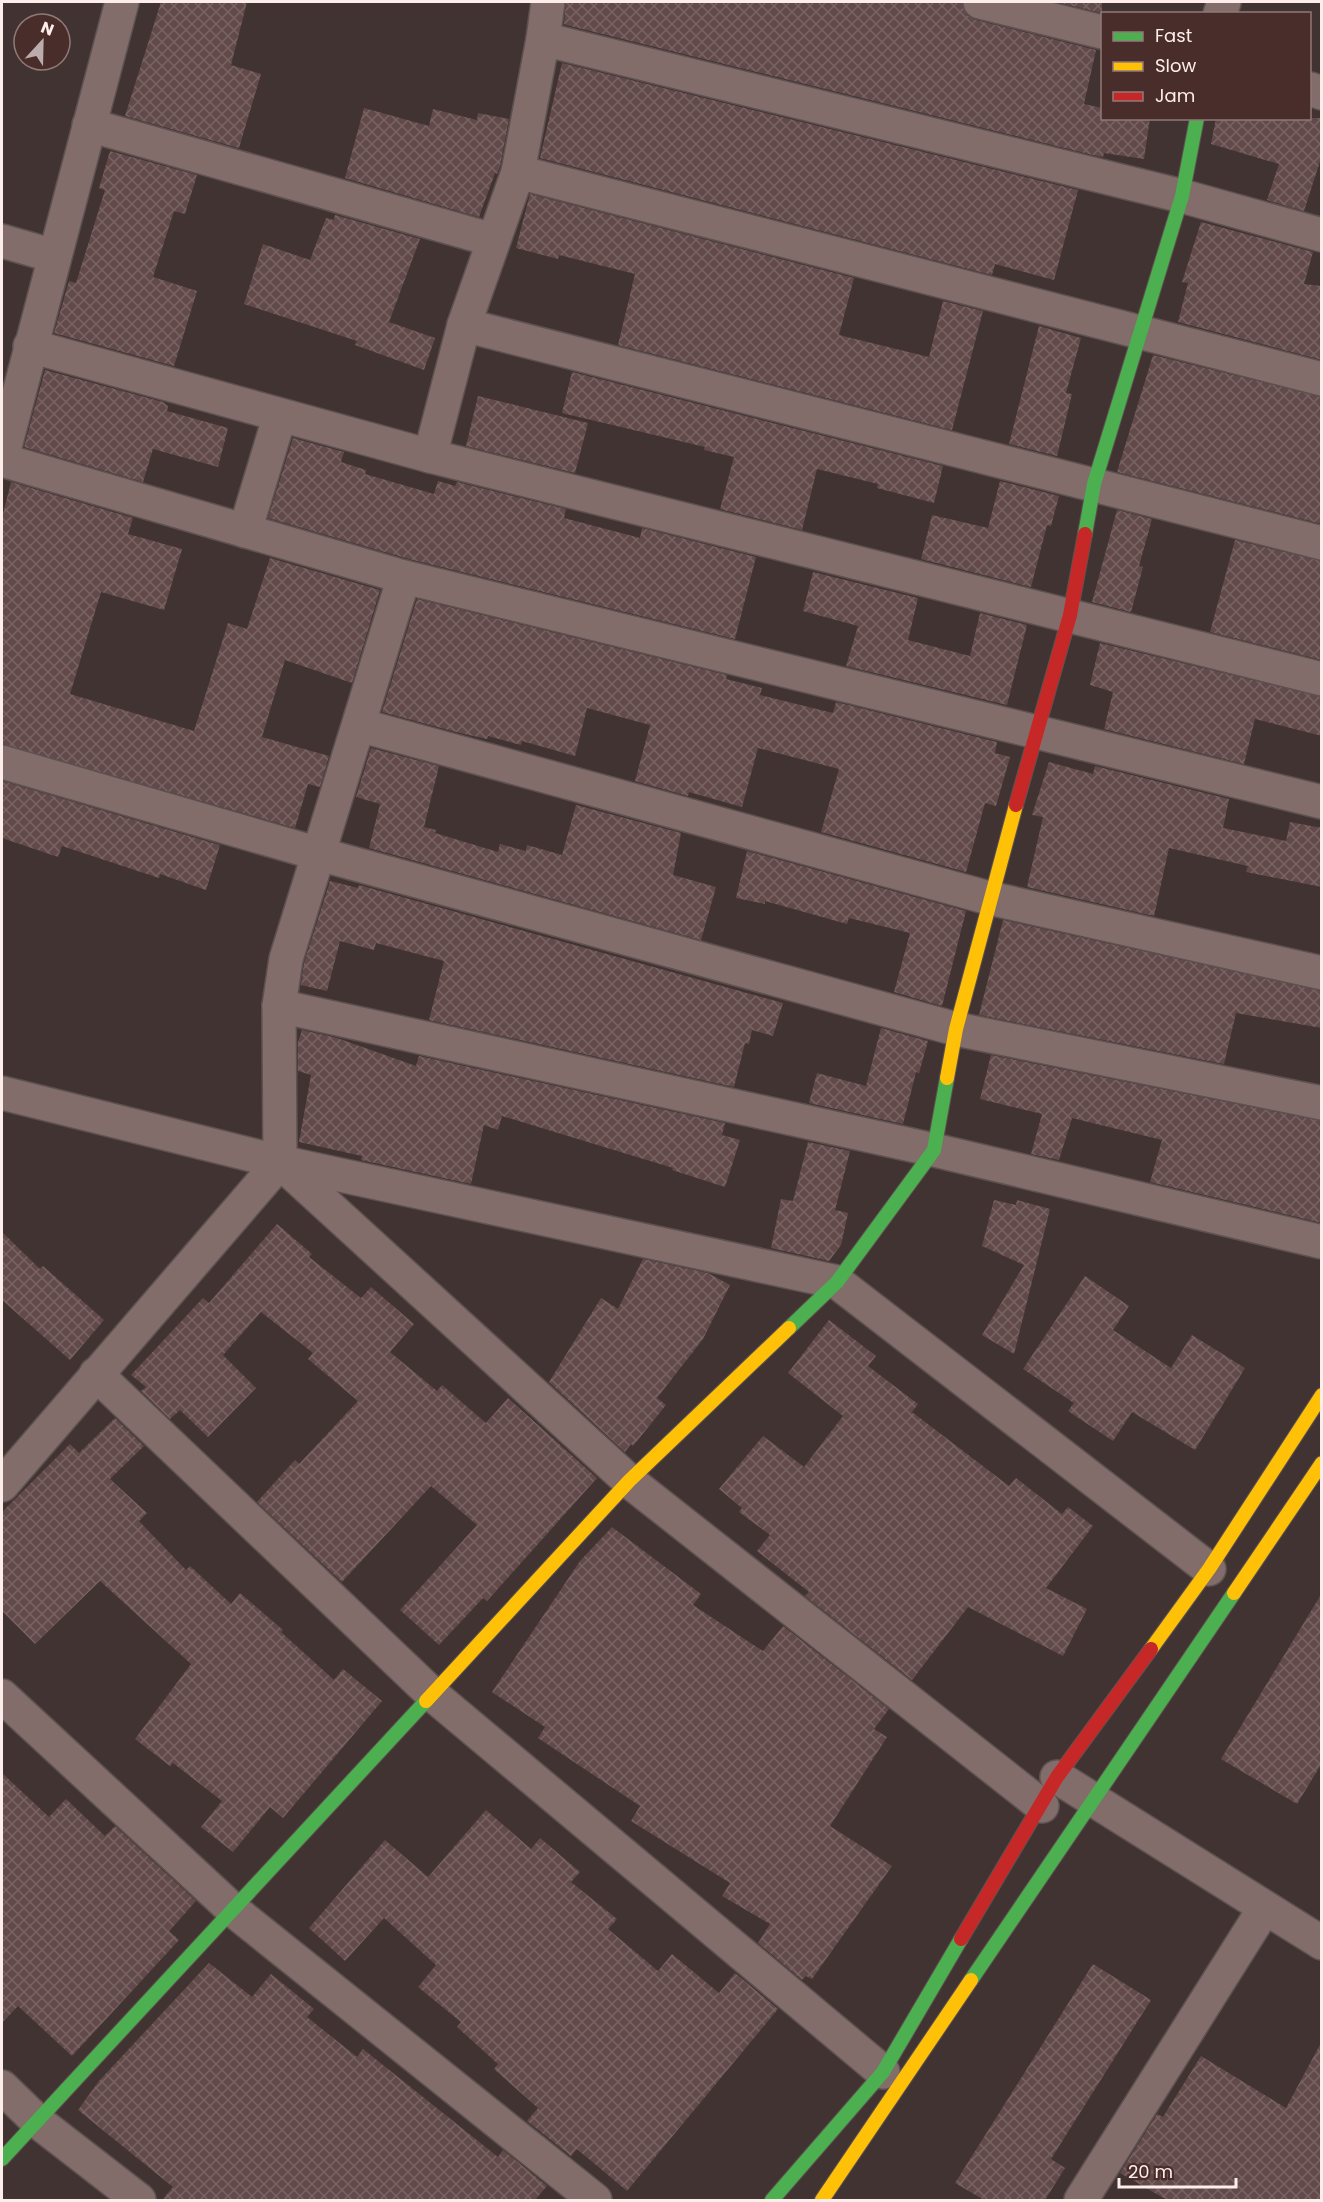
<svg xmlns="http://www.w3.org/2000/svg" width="1323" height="2202" font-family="Poppins,sans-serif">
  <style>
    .building { fill: url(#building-cross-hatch) }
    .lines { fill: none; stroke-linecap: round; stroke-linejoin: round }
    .street-casing { stroke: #5d5251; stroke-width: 36 }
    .fast-casing { stroke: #5d5251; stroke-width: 16 }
    .slow-casing { stroke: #5d5251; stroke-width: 16 }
    .jam-casing { stroke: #5d5251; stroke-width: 16 }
    .street { stroke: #826d6b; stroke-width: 33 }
    .fast { stroke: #4caf50; stroke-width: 14 }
    .slow { stroke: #ffc107; stroke-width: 14 }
    .jam { stroke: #c62828; stroke-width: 14 }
  </style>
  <defs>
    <pattern id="building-cross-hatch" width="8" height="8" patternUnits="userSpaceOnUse" patternTransform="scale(1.5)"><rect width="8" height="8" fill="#614a49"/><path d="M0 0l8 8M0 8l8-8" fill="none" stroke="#796463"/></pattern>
  </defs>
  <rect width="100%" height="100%" fill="#413331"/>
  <g class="building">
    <polygon points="161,2 247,2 231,65 261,74 239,148 125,116"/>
    <polygon points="566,2 962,2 967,15 976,20 1096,50 1084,104 1102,108 1102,118 1150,118 1144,159 1104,153 1103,157 1097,156 570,26 564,24"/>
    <polygon points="1056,2 1102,2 1102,13"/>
    <polygon points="562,63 1078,190 1054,280 995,264 992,275 540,158"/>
    <polygon points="364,108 429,126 433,109 477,120 478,113 509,119 500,167 497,174 495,173 479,217 345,178"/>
    <polygon points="1216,118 1322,118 1322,155 1304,211 1267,200 1279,164 1211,144"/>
    <polygon points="110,151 197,175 185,214 174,211 153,277 197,291 174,366 54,333 69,281 76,283 105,190 99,188"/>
    <polygon points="530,194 854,278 839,335 929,357 943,301 983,311 952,430 618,345 635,274 559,255 558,259 516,248"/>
    <polygon points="335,215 420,239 389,322 435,338 424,370 355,345 357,341 244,304 263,244 310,260 326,218 334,220"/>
    <polygon points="1201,222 1313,252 1304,284 1322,286 1322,360 1178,322 1188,283 1182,282"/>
    <polygon points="1039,326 1081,338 1066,393 1072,394 1057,456 1009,444"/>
    <polygon points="1153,355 1322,397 1322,524 1117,472"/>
    <polygon points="45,370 163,402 168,406 167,411 228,428 218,467 153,449 143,482 24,447"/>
    <polygon points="572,372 943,466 934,503 877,488 878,484 817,469 802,530 720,509 734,457 704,450 705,447 562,413"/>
    <polygon points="478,396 588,423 575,473 466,446"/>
    <polygon points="293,438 344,452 341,462 366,470 365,474 434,494 438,481 455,486 457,482 566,509 564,518 640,538 642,528 756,557 735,639 409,559 268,518"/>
    <polygon points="1000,481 1059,496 1051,526 1047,525 1031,587 921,559 932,515 988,528"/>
    <polygon points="11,482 133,518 128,534 182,549 164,610 101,592 70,694 194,731 228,623 247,629 270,558 380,590 352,683 285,660 262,737 329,756 320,787 308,784 295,828 2,744 2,518"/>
    <polygon points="1117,510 1152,519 1139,566 1143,567 1131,612 1092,602"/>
    <polygon points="1235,540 1322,561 1322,660 1210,632"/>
    <polygon points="813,572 918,598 908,640 970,656 980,613 1027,625 1007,705 846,666 858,626 803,611"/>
    <polygon points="417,599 727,675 726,679 762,688 760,695 833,713 836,702 997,742 995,753 1010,757 996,806 985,803 966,872 821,832 839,769 758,748 742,807 689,792 688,796 635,781 650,725 587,708 575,756 522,741 521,745 488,736 487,739 460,733 382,712"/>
    <polygon points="1100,643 1322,697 1322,736 1255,719 1244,764 1104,729 1113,692 1090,685"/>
    <polygon points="371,748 439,766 424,827 436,830 435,833 498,852 500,844 526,851 527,845 562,855 576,805 681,833 673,875 716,887 701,940 369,848 380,804 356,797"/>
    <polygon points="1049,762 1093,774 1095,766 1229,799 1223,828 1286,841 1290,822 1322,828 1322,887 1246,872 1248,866 1169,848 1154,916 1027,887 1043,817 1032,815"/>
    <polygon points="2,781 220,845 206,890 160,874 159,878 62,846 58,857 2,838"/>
    <polygon points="747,851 966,911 942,1006 894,992 910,933 849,918 847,924 765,901 765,904 736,898"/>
    <polygon points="330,881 358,888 359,885 783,1003 773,1036 752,1030 749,1044 745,1043 734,1087 429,1020 444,961 376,943 374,950 340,941 327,991 301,985 304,963"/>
    <polygon points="1003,920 1322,991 1322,1028 1236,1013 1224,1064 979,1015"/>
    <polygon points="881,1028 928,1041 919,1073 916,1072 903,1124 809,1103 817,1073 866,1086"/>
    <polygon points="302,1030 337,1038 416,1066 419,1056 725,1123 722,1135 740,1140 725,1187 672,1170 673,1168 502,1116 498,1130 484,1125 471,1184 361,1160 362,1156 299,1142 311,1075 298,1071 298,1042"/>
    <polygon points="991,1055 1322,1121 1322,1223 1150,1182 1162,1140 1072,1118 1059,1160 1031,1154 1042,1114 980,1099"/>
    <polygon points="808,1142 850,1151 835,1210 848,1213 841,1245 829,1261 771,1248 781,1199 793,1201"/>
    <polygon points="994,1200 1016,1205 1017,1200 1050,1209 1014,1354 982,1335 1024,1265 982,1246"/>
    <polygon points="277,1224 312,1254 309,1257 361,1298 371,1287 414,1324 390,1352 437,1391 442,1385 486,1423 508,1398 597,1478 487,1601 483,1598 439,1645 400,1610 477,1525 431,1486 342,1582 257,1502 295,1460 299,1464 358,1401 308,1359 313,1353 261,1312 223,1355 256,1388 208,1437 180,1410 170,1419 141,1391 146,1387 131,1375 203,1298 209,1303"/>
    <polygon points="2,1232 40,1269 43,1266 104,1320 70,1360 2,1300"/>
    <polygon points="643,1259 708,1273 730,1285 703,1339 657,1398 666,1405 633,1446 631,1444 625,1452 549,1382 601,1298 618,1309"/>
    <polygon points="1085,1276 1129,1306 1113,1330 1171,1368 1192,1335 1245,1368 1195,1450 1132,1412 1113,1441 1068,1411 1074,1403 1023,1369"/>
    <polygon points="829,1320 876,1356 868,1366 918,1404 912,1412 1009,1486 1016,1478 1062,1514 1068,1507 1093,1526 1046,1588 1087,1609 1063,1656 968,1607 912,1680 805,1596 809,1592 757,1551 770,1535 739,1512 742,1508 719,1489 763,1436 804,1467 843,1416 788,1373"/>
    <polygon points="115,1418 144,1446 110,1479 147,1513 139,1521 186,1570 190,1566 231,1604 240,1593 283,1630 281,1632 334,1680 343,1669 382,1701 283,1818 270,1807 233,1852 201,1827 222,1801 173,1763 170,1766 135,1739 191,1664 100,1581 35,1644 2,1611 2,1512 70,1444 79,1453"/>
    <polygon points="612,1527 701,1594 693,1605 746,1640 763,1651 783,1626 889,1709 874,1729 887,1737 830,1826 892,1866 812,1979 806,1976 802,1980 758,1943 770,1924 722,1896 730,1883 631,1821 640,1806 538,1738 545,1727 492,1692 580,1561"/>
    <polygon points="1322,1593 1322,1763 1297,1804 1221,1759"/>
    <polygon points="2,1773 49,1817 66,1799 105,1836 115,1826 196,1901 169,1931 179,1940 72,2056 18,2006 2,2023"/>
    <polygon points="486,1810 531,1849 540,1838 580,1872 571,1882 617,1919 608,1929 658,1971 672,1954 719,1993 735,1973 778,2009 627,2191 577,2149 571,2156 527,2121 538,2108 494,2069 498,2064 457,2027 461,2022 418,1987 436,1965 384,1918 345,1961 309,1928 385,1840 428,1877"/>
    <polygon points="209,1963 252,1997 271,1974 314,2009 307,2017 357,2057 363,2049 498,2157 503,2150 547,2186 535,2200 162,2200 173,2187 78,2110 99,2081"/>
    <polygon points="1093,1964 1151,2000 1051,2159 1065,2168 1045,2200 984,2200 955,2183"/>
    <polygon points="1322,2041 1322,2200 1167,2200 1120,2173 1157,2114 1163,2117 1201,2056 1286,2108"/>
  </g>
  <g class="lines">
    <defs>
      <g id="street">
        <polyline points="548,2 543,39 1182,196 1322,235"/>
        <polyline points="980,2 1102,32"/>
        <polyline points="1220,14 1224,2"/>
        <polyline points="1310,89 1322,93"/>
        <polyline points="89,125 493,240"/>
        <polyline points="518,172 1322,379"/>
        <polyline points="2,241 54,256"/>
        <polyline points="464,325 1322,543"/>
        <polyline points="30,346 430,456 1322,679"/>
        <polyline points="430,456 464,325 518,172 543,39"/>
        <polyline points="2,458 122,2"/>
        <polyline points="2,460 404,577 1322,802"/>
        <polyline points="245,531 280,415"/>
        <polyline points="404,577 286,959 279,1006 280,1162 837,1282 1209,1569"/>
        <polyline points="359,725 989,898 1322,973"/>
        <polyline points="2,762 319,854 956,1029 1322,1103"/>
        <polyline points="279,1006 934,1150 1322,1242"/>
        <polyline points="2,1093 280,1162"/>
        <polyline points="96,1374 433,1695 883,2072"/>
        <polyline points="2,1485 280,1162 629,1481 1042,1806"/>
        <polyline points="2,1696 233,1910 595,2200"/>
        <polyline points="1057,1777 1322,1943"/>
        <polyline points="2,2087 37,2121 139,2200"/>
        <polyline points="1081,2200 1264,1909"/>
      </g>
      <g id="fast">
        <polyline points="1085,534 1094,484 1182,196 1197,118"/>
        <polyline points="789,1328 837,1282 934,1150 947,1078"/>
        <polyline points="971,1980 1234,1593"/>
        <polyline points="2,2159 426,1701"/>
        <polyline points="772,2200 883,2072 961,1939"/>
      </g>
      <g id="slow">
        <polyline points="947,1078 956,1029 1016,805"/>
        <polyline points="1234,1593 1322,1463"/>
        <polyline points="1151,1649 1209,1569 1322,1395"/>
        <polyline points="426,1701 629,1481 789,1328"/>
        <polyline points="822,2200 971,1980"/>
      </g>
      <g id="jam">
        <polyline points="1016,805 1070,615 1085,534"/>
        <polyline points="961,1939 1057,1777 1151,1649"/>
      </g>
    </defs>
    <use href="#street" class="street-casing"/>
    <use href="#fast" class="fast-casing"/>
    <use href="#slow" class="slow-casing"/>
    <use href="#jam" class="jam-casing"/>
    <use href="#street" class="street"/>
    <use href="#fast" class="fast"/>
    <use href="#slow" class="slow"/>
    <use href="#jam" class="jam"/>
  </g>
  <rect width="1323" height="2202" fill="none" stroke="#fdeeec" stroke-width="6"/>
  <rect x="1101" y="12" width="210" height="108" fill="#482d2a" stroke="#907a78" stroke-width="1.5"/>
  <rect x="1113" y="32" width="30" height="9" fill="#4caf50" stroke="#907a78" stroke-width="1.5"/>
  <text x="1155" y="42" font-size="18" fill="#fdeeec">Fast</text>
  <rect x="1113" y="62" width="30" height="9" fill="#ffc107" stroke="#907a78" stroke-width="1.5"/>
  <text x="1155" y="72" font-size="18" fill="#fdeeec">Slow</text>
  <rect x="1113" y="92" width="30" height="9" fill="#c62828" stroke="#907a78" stroke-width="1.5"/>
  <text x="1155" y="102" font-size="18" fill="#fdeeec">Jam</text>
  <g transform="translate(42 42) rotate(22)"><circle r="28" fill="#482d2a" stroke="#907a78" stroke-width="1.5"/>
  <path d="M0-4.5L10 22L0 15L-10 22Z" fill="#bbadab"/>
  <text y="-9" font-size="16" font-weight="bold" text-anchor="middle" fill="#fdeeec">N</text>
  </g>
  <path d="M1119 2178v9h117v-9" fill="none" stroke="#fdeeec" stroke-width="3"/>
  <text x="1128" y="2178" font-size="18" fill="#fdeeec" stroke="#482d2a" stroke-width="4.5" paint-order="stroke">20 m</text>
</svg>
